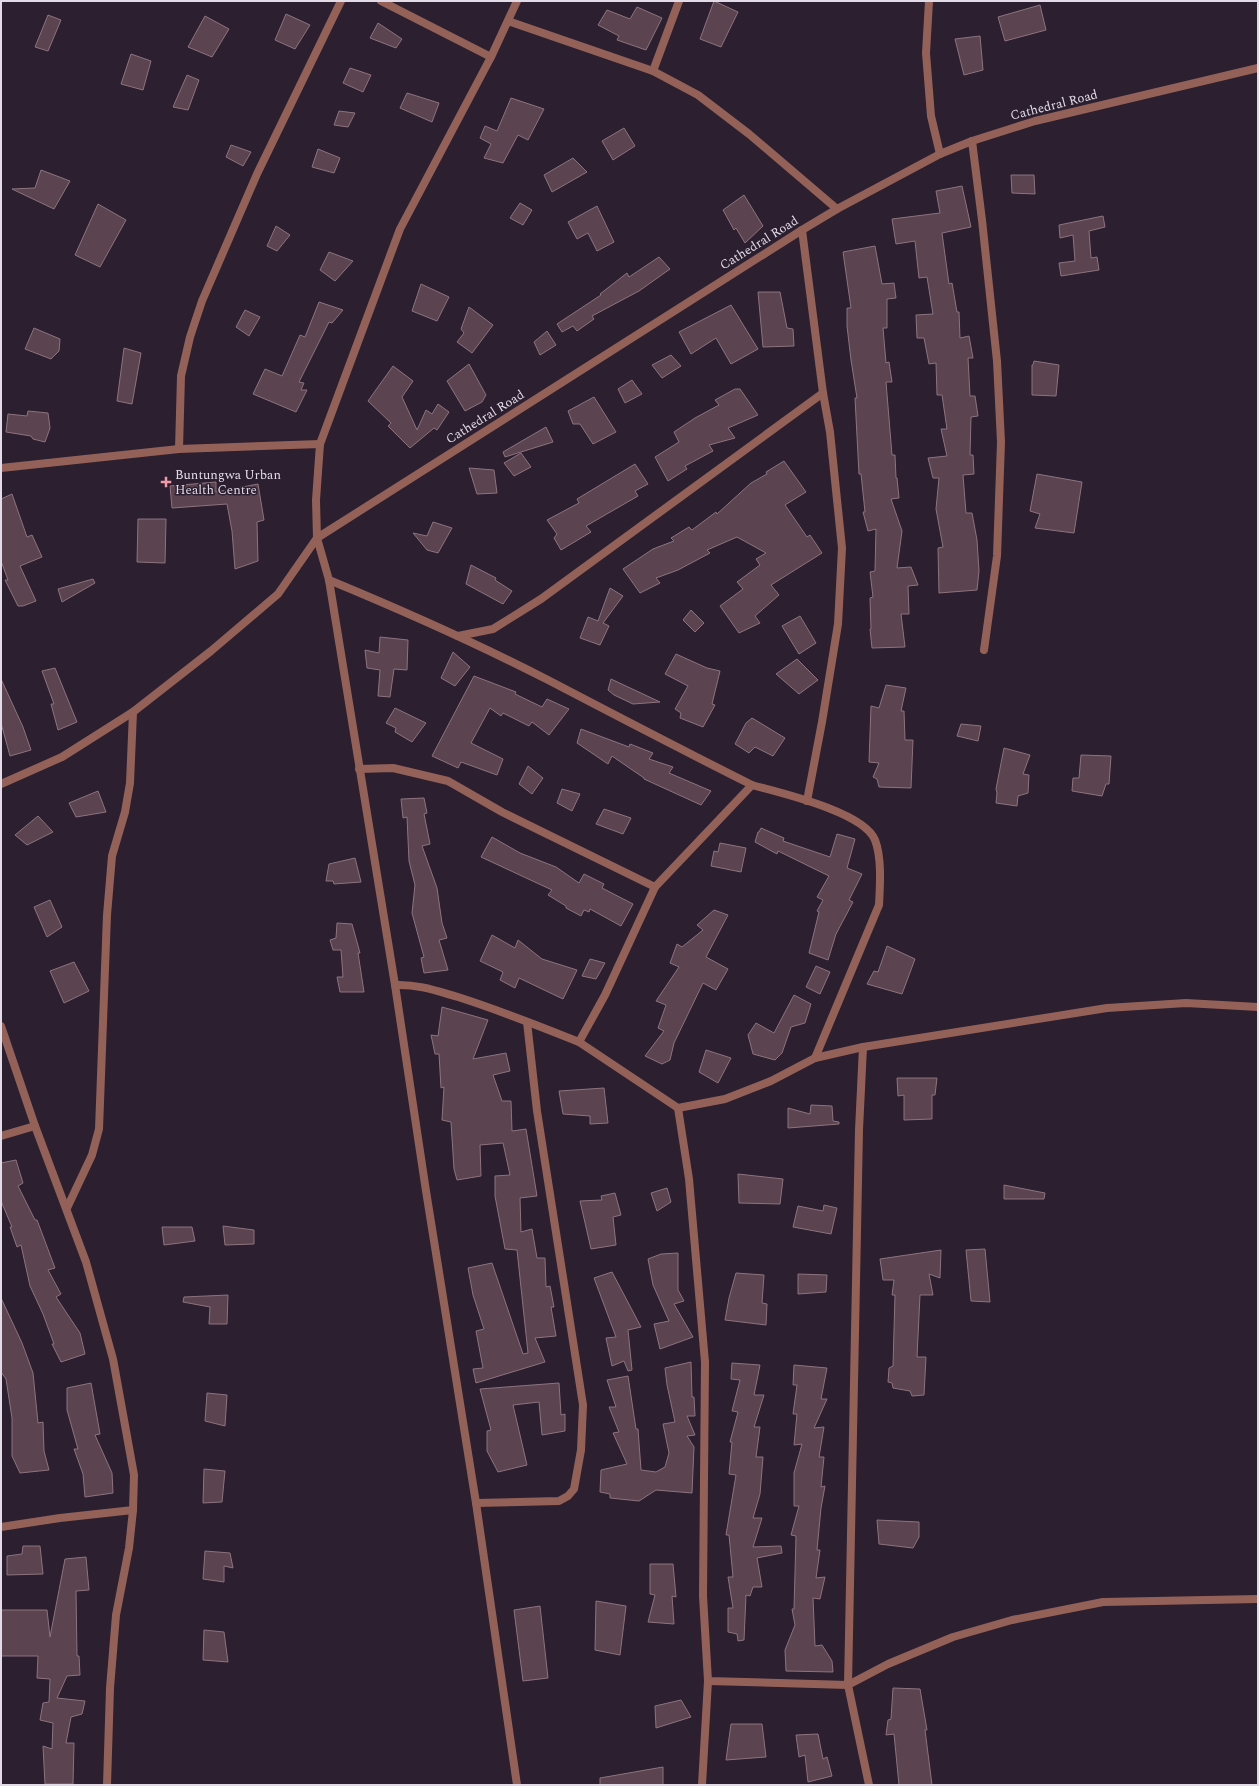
<svg xmlns="http://www.w3.org/2000/svg" width="1259" height="1786" font-family="Spectral,serif">
  <style>
    .building { fill: #5b444f; stroke: #8d737f }
    .lines { fill: none; stroke-linecap: round; stroke-linejoin: round }
    .street { stroke: #946158; stroke-width: 8 }
    .poi-dot { fill: #f39aa7; stroke: #2b1f30; stroke-width: 1.5 }
    .labels { text-anchor: middle; dominant-baseline: central; stroke-width: 3; stroke-linejoin: round; paint-order: stroke }
    .street-label { font-size: 13px; fill: #e3dbe7; stroke: #2b1f30 }
    .poi-label { font-size: 13px; fill: #e3dbe7; stroke: #2b1f30; text-anchor: start }
  </style>
  <rect width="100%" height="100%" fill="#2b1f30"/>
  <g class="building">
    <polygon points="714,1 738,12 721,47 700,39"/>
    <polygon points="1040,5 1046,30 1005,41 998,17"/>
    <polygon points="637,7 662,18 646,50 617,40 619,36 598,25 607,10 630,19"/>
    <polygon points="286,14 310,25 295,49 275,40"/>
    <polygon points="48,15 61,20 48,51 35,47"/>
    <polygon points="205,16 229,29 212,57 188,47"/>
    <polygon points="378,23 402,39 396,48 370,38"/>
    <polygon points="980,36 983,70 964,75 955,39"/>
    <polygon points="131,54 151,61 143,90 121,84"/>
    <polygon points="350,68 371,75 363,92 343,83"/>
    <polygon points="187,75 199,80 188,110 173,107"/>
    <polygon points="407,93 439,103 432,122 400,108"/>
    <polygon points="511,98 544,109 528,140 518,135 503,163 484,158 491,144 480,138 485,126 497,131"/>
    <polygon points="339,111 355,113 348,127 334,125"/>
    <polygon points="624,128 635,146 613,160 602,141"/>
    <polygon points="231,145 251,152 243,166 226,157"/>
    <polygon points="318,149 340,158 334,173 312,167"/>
    <polygon points="573,158 587,172 552,192 544,175"/>
    <polygon points="41,170 70,181 54,209 12,189 35,188"/>
    <polygon points="1011,175 1034,175 1035,194 1012,193"/>
    <polygon points="962,186 971,227 942,233 949,284 952,283 957,312 959,312 960,338 969,336 973,358 968,358 970,396 975,396 978,416 971,417 970,455 973,455 974,474 963,475 966,513 972,513 977,540 979,571 977,590 939,593 938,548 943,547 936,509 939,478 933,478 928,458 947,456 941,429 947,429 942,395 937,395 936,363 929,364 924,338 917,338 916,315 933,314 927,277 919,278 915,241 896,244 892,219 940,213 936,191"/>
    <polygon points="744,195 763,226 745,243 736,228 734,230 723,210"/>
    <polygon points="520,203 532,210 523,225 510,218"/>
    <polygon points="98,204 126,220 100,267 75,255"/>
    <polygon points="597,206 614,242 597,251 588,233 577,239 568,222"/>
    <polygon points="1103,216 1105,227 1089,231 1091,258 1097,257 1099,270 1061,276 1059,263 1075,261 1073,235 1060,238 1059,225"/>
    <polygon points="276,226 290,235 277,251 267,246"/>
    <polygon points="875,246 882,284 894,283 896,298 887,299 887,328 883,328 886,363 889,362 892,382 886,382 892,455 895,455 896,478 897,478 899,498 891,499 902,531 897,568 911,567 918,585 908,586 909,614 901,614 905,647 872,648 870,629 871,629 870,598 873,597 870,572 875,571 876,529 868,531 863,512 865,512 861,474 859,474 855,398 857,398 851,360 847,326 847,308 851,308 843,252"/>
    <polygon points="329,252 353,261 335,281 320,270"/>
    <polygon points="659,257 670,269 639,291 592,316 594,319 577,331 573,326 562,332 557,324 601,295 600,294 627,273 629,277"/>
    <polygon points="421,284 449,297 437,321 412,311"/>
    <polygon points="758,292 780,292 787,328 793,329 794,346 763,347"/>
    <polygon points="319,302 343,310 332,323 329,322 299,382 304,383 301,390 307,390 296,412 253,394 265,369 282,376 300,335 305,337"/>
    <polygon points="731,305 758,349 731,364 716,338 691,354 679,332"/>
    <polygon points="469,307 493,325 472,353 457,342 464,333 461,329"/>
    <polygon points="245,310 260,317 249,336 236,327"/>
    <polygon points="34,328 60,339 59,351 51,359 25,349"/>
    <polygon points="547,331 556,345 540,355 534,342"/>
    <polygon points="124,348 141,353 132,404 117,401"/>
    <polygon points="671,355 681,366 662,378 652,365"/>
    <polygon points="1034,361 1059,365 1056,396 1032,395 1032,365 1033,365"/>
    <polygon points="469,364 486,395 482,402 465,411 447,381"/>
    <polygon points="393,366 413,381 402,397 417,430 426,410 432,414 438,404 449,412 437,430 434,428 410,448 388,426 391,423 368,401"/>
    <polygon points="632,380 642,394 625,403 618,389"/>
    <polygon points="735,389 740,389 758,415 728,428 735,438 709,445 713,451 685,466 687,469 668,481 655,457 679,442 674,432 695,418 719,405 715,400"/>
    <polygon points="594,397 616,432 593,444 580,424 573,424 568,411"/>
    <polygon points="28,411 48,413 50,428 45,442 33,439 31,436 6,432 8,414 27,416"/>
    <polygon points="546,427 553,442 505,457 503,452"/>
    <polygon points="521,453 531,467 514,476 504,463"/>
    <polygon points="784,461 806,492 785,505 807,537 810,535 822,553 771,585 779,595 755,616 760,623 739,633 720,606 743,589 737,582 760,565 756,559 766,553 737,537 707,550 710,553 678,570 656,578 660,583 640,593 623,569 653,549 674,541 671,538 689,527 692,530 716,512 717,514 751,483 767,474 766,472"/>
    <polygon points="635,464 648,484 635,491 638,496 586,526 591,532 561,550 554,538 557,534 547,520 579,503 577,499"/>
    <polygon points="469,468 494,470 497,493 477,494"/>
    <polygon points="1037,474 1082,482 1074,533 1035,528 1040,514 1030,511"/>
    <polygon points="216,482 216,492 258,484 264,520 257,522 258,561 235,569 232,531 227,504 172,508 170,486"/>
    <polygon points="12,494 27,537 32,535 42,557 20,566 36,601 23,606 18,606 5,580 8,580 1,561 1,499"/>
    <polygon points="138,519 166,519 165,563 137,562"/>
    <polygon points="433,522 452,528 438,553 427,550 413,533 427,536"/>
    <polygon points="471,565 496,578 495,580 512,591 503,604 466,584"/>
    <polygon points="93,579 95,583 62,602 58,589"/>
    <polygon points="610,588 623,596 603,623 609,626 600,645 580,638 588,617 598,621"/>
    <polygon points="691,610 704,623 695,632 683,620"/>
    <polygon points="800,616 816,643 799,654 782,626"/>
    <polygon points="380,637 408,640 407,670 394,669 390,697 378,696 380,670 367,668 365,650 379,653"/>
    <polygon points="453,652 470,667 455,686 441,678"/>
    <polygon points="676,654 707,668 720,671 712,704 715,705 703,727 680,718 681,713 675,709 688,686 665,674"/>
    <polygon points="797,659 818,680 799,694 776,674"/>
    <polygon points="55,668 77,722 58,730 51,704 54,704 42,671"/>
    <polygon points="474,676 516,692 515,694 542,707 547,699 569,709 549,735 532,722 529,726 503,713 501,716 490,708 471,743 503,759 497,775 461,762 458,768 432,756"/>
    <polygon points="1,679 23,727 31,750 10,756 1,723"/>
    <polygon points="611,679 660,702 633,704 614,695 608,690"/>
    <polygon points="886,685 906,688 901,711 904,711 905,740 913,740 911,788 879,787 877,779 873,777 879,763 869,762 871,706 879,708"/>
    <polygon points="395,708 426,723 412,742 395,732 396,728 386,723"/>
    <polygon points="752,718 785,738 773,756 755,747 749,753 735,744 746,723"/>
    <polygon points="961,724 981,726 978,741 957,736"/>
    <polygon points="581,729 629,747 630,744 653,753 649,759 673,767 669,773 711,791 701,805 644,779 644,778 612,756 608,764 577,743"/>
    <polygon points="1004,748 1030,755 1023,774 1029,775 1028,793 1018,796 1017,806 996,803 997,793 996,789"/>
    <polygon points="1081,755 1111,756 1109,784 1106,784 1102,796 1072,791 1073,778 1079,778"/>
    <polygon points="528,766 543,778 532,794 519,784"/>
    <polygon points="562,789 580,794 572,811 557,803"/>
    <polygon points="98,791 106,812 76,817 69,803"/>
    <polygon points="424,798 427,813 424,814 430,844 422,846 437,888 442,923 447,938 439,940 448,970 424,973 421,958 424,957 412,913 415,885 409,861 407,817 403,818 401,799"/>
    <polygon points="604,809 631,818 623,834 596,824"/>
    <polygon points="38,816 53,832 27,845 15,835"/>
    <polygon points="761,828 784,838 783,841 830,857 837,834 855,839 847,868 862,874 849,900 853,902 836,934 828,960 809,953 819,912 817,911 823,900 817,897 829,876 778,851 777,854 755,842 758,832 759,832"/>
    <polygon points="492,837 520,853 556,867 579,883 584,874 604,884 602,888 633,904 621,926 590,909 589,912 584,910 581,916 566,908 566,906 548,895 552,890 481,857"/>
    <polygon points="720,843 746,848 741,872 711,866 714,851 718,852"/>
    <polygon points="355,858 361,882 334,884 333,881 326,881 329,864"/>
    <polygon points="50,900 62,927 47,937 34,907"/>
    <polygon points="714,910 728,915 706,957 728,969 716,990 703,983 674,1043 670,1060 662,1064 645,1056 664,1031 658,1028 666,1005 656,1001 679,967 670,963 677,944 682,947 703,930 697,925"/>
    <polygon points="337,923 352,924 360,953 358,953 364,992 340,992 337,977 343,977 341,950 333,950 330,940 336,938"/>
    <polygon points="492,935 515,948 518,940 542,959 577,970 563,999 519,978 515,988 500,980 503,972 480,961"/>
    <polygon points="887,946 915,959 902,994 867,984 874,971 878,972"/>
    <polygon points="590,959 605,963 596,979 582,976"/>
    <polygon points="74,962 89,991 64,1003 50,971"/>
    <polygon points="816,966 830,972 820,994 806,987"/>
    <polygon points="794,995 811,1004 805,1023 791,1027 782,1053 775,1060 753,1054 748,1035 756,1023 774,1033"/>
    <polygon points="442,1007 488,1020 473,1059 506,1053 510,1071 493,1075 502,1101 511,1101 512,1131 526,1129 537,1196 520,1198 521,1232 532,1229 537,1258 545,1258 546,1287 550,1286 554,1307 551,1307 556,1336 535,1338 545,1362 476,1383 473,1369 483,1368 476,1331 484,1329 473,1295 468,1268 492,1263 523,1354 528,1353 517,1250 505,1249 495,1196 495,1176 510,1175 503,1143 480,1145 481,1176 457,1180 454,1169 451,1122 442,1120 444,1087 441,1088 439,1054 435,1054 431,1035 438,1036"/>
    <polygon points="706,1050 731,1058 718,1083 699,1072"/>
    <polygon points="897,1078 937,1078 935,1095 932,1095 932,1119 904,1120 904,1095 898,1096"/>
    <polygon points="604,1088 608,1123 590,1124 590,1116 563,1114 559,1091"/>
    <polygon points="811,1105 832,1106 833,1121 839,1122 839,1124 788,1128 788,1108 810,1114"/>
    <polygon points="16,1160 23,1183 18,1186 35,1220 37,1220 55,1268 48,1270 61,1294 56,1297 80,1333 85,1354 61,1362 52,1344 54,1344 43,1314 30,1286 21,1245 17,1247 10,1227 12,1227 1,1201 1,1163"/>
    <polygon points="738,1174 783,1179 780,1204 739,1203"/>
    <polygon points="1004,1185 1045,1193 1044,1199 1004,1199"/>
    <polygon points="667,1188 671,1202 657,1211 651,1193"/>
    <polygon points="615,1193 621,1215 613,1217 616,1245 591,1249 580,1201 602,1200 601,1196"/>
    <polygon points="824,1205 837,1208 831,1234 793,1227 798,1206 823,1211"/>
    <polygon points="223,1226 254,1230 254,1244 225,1245"/>
    <polygon points="162,1227 192,1227 195,1241 164,1245"/>
    <polygon points="985,1249 990,1302 971,1301 966,1250"/>
    <polygon points="941,1250 940,1278 929,1274 933,1295 920,1295 917,1357 926,1357 924,1395 912,1396 910,1391 893,1388 892,1383 888,1382 889,1368 893,1366 895,1295 892,1295 894,1280 883,1280 880,1259"/>
    <polygon points="678,1253 678,1290 684,1301 674,1304 693,1337 660,1349 654,1324 669,1321 653,1285 648,1259 661,1254"/>
    <polygon points="612,1272 641,1327 628,1330 632,1370 628,1371 624,1361 612,1366 606,1338 616,1337 594,1278"/>
    <polygon points="736,1273 764,1275 762,1303 767,1304 766,1325 725,1320 729,1298"/>
    <polygon points="798,1274 827,1275 826,1292 798,1294"/>
    <polygon points="228,1295 227,1324 209,1324 210,1307 183,1302 184,1297"/>
    <polygon points="1,1298 22,1343 33,1373 38,1423 43,1422 44,1451 49,1470 20,1473 12,1456 12,1418 6,1379 1,1372"/>
    <polygon points="691,1362 692,1397 694,1397 695,1416 687,1416 695,1435 687,1436 694,1447 692,1493 656,1490 639,1501 610,1498 610,1494 600,1492 601,1470 627,1464 613,1433 619,1432 609,1407 616,1407 607,1380 628,1376 636,1429 638,1429 641,1470 656,1472 665,1467 669,1453 663,1424 675,1422 667,1385 665,1368"/>
    <polygon points="732,1363 760,1365 754,1395 764,1395 754,1427 760,1427 756,1457 763,1457 760,1494 753,1518 762,1518 753,1547 781,1546 782,1553 757,1558 762,1587 753,1587 750,1596 746,1595 744,1640 738,1641 737,1634 728,1632 728,1608 733,1608 728,1577 733,1577 729,1535 726,1535 736,1475 729,1474 732,1442 730,1442 738,1412 732,1411 740,1380 731,1379"/>
    <polygon points="794,1365 827,1368 821,1399 827,1399 814,1428 824,1427 819,1457 824,1457 821,1487 825,1486 821,1508 817,1550 820,1550 816,1578 825,1577 820,1599 813,1598 815,1646 822,1645 832,1661 833,1672 786,1671 785,1650 795,1625 792,1609 794,1609 796,1536 791,1535 799,1506 794,1506 794,1473 802,1444 794,1445 797,1414 793,1414 797,1385 793,1385"/>
    <polygon points="91,1383 100,1434 95,1435 112,1473 113,1493 85,1497 83,1474 74,1449 78,1449 67,1410 67,1388"/>
    <polygon points="559,1383 561,1415 565,1414 565,1431 542,1435 539,1402 513,1405 527,1465 498,1472 487,1451 487,1431 491,1430 480,1389"/>
    <polygon points="207,1393 227,1395 225,1426 205,1421"/>
    <polygon points="204,1469 225,1471 222,1502 203,1503"/>
    <polygon points="877,1520 919,1522 919,1537 913,1548 879,1544"/>
    <polygon points="23,1546 40,1546 43,1574 7,1575 7,1556 22,1554"/>
    <polygon points="205,1551 230,1553 233,1568 224,1566 224,1582 203,1579"/>
    <polygon points="86,1557 89,1590 76,1591 77,1656 79,1656 80,1675 67,1676 57,1698 85,1701 82,1714 71,1717 66,1743 74,1743 73,1784 45,1784 43,1746 52,1749 53,1723 40,1720 43,1703 49,1702 50,1679 37,1678 38,1656 1,1656 1,1610 47,1610 50,1637 65,1559"/>
    <polygon points="650,1564 673,1564 676,1597 672,1596 674,1624 648,1622 655,1595 650,1594"/>
    <polygon points="596,1601 626,1606 620,1655 595,1650"/>
    <polygon points="540,1606 548,1678 523,1681 514,1610"/>
    <polygon points="204,1630 224,1632 228,1662 203,1660"/>
    <polygon points="893,1688 920,1689 927,1730 925,1730 932,1785 899,1785 894,1734 886,1735 888,1720 891,1719"/>
    <polygon points="681,1700 691,1717 656,1728 655,1706"/>
    <polygon points="731,1724 762,1724 766,1757 726,1760"/>
    <polygon points="818,1734 823,1759 827,1757 832,1776 808,1782 805,1755 799,1757 796,1735"/>
    <polygon points="663,1767 663,1785 600,1785 600,1778"/>
  </g>
  <g class="lines">
    <g class="street">
      <polyline points="381,1 491,57"/>
      <polyline points="517,1 491,57 400,229 320,444 316,500 317,538 329,580 395,985 426,1191 476,1503 517,1785"/>
      <polyline points="929,1 926,53 931,116 940,154"/>
      <polyline points="508,21 653,71 698,95 749,134 837,209"/>
      <polyline points="653,71 679,1"/>
      <polyline points="972,141 982,220 997,361 1001,442 997,556 984,650"/>
      <polyline points="802,230 823,393 830,432 842,548 838,624 822,722 807,801"/>
      <polyline points="179,449 181,376 190,337 202,301 257,174 341,1"/>
      <polyline points="1,468 179,449 320,444"/>
      <path d="M329 580C404 611 478 644 550 681 617 716 684 751 752 785L655 887 502 812 448 781 393 768 359 769"/>
      <polyline points="458,636 493,629 541,599 823,393"/>
      <polyline points="1,784 62,757 133,712 211,651 278,594 317,538 802,230 837,209 940,154 972,141 1035,121 1258,68"/>
      <path d="M395 985C418 984 437 991 458 997 499 1010 539 1026 579 1042L605 995 655 887"/>
      <polyline points="1,1026 35,1126 86,1262 113,1359 134,1475 133,1510 60,1518 1,1527"/>
      <path d="M579 1042 678 1108 725 1099 771 1081 815 1058 879 905C880 886 882 858 875 840 864 812 781 793 752 785"/>
      <polyline points="815,1058 863,1047 1107,1008 1186,1003 1258,1007"/>
      <polyline points="678,1108 689,1179 705,1362 703,1596 708,1681 848,1685 859,1130 863,1047"/>
      <polyline points="1,1136 35,1126"/>
      <polyline points="67,1208 92,1155 99,1129 107,915 112,856 125,812 130,783 133,712"/>
      <polyline points="476,1503 559,1501 568,1496 574,1489 581,1450 583,1405 537,1111 527,1022"/>
      <polyline points="107,1785 110,1688 116,1615 129,1548 133,1510"/>
      <polyline points="702,1785 708,1681"/>
      <polyline points="869,1785 848,1685 888,1664 953,1637 1012,1620 1103,1602 1258,1599"/>
    </g>
  </g>
  <path class="poi-dot" d="M164 476h4v4h4v4h-4v4h-4v-4h-4v-4h4z"/>
  <g class="labels">
    <g class="street-label">
      <text transform="translate(1054 105) rotate(-14)">Cathedral Road</text>
      <text transform="translate(759 243) rotate(-32)">Cathedral Road</text>
      <text transform="translate(485 417) rotate(-32)">Cathedral Road</text>
    </g>
    <g class="poi-label">
      <text x="175" y="475">Buntungwa Urban<tspan x="175" dy="15">Health Centre</tspan></text>
    </g>
  </g>
  <rect width="1259" height="1786" fill="none" stroke="#e3dbe7" stroke-width="4"/>
</svg>
